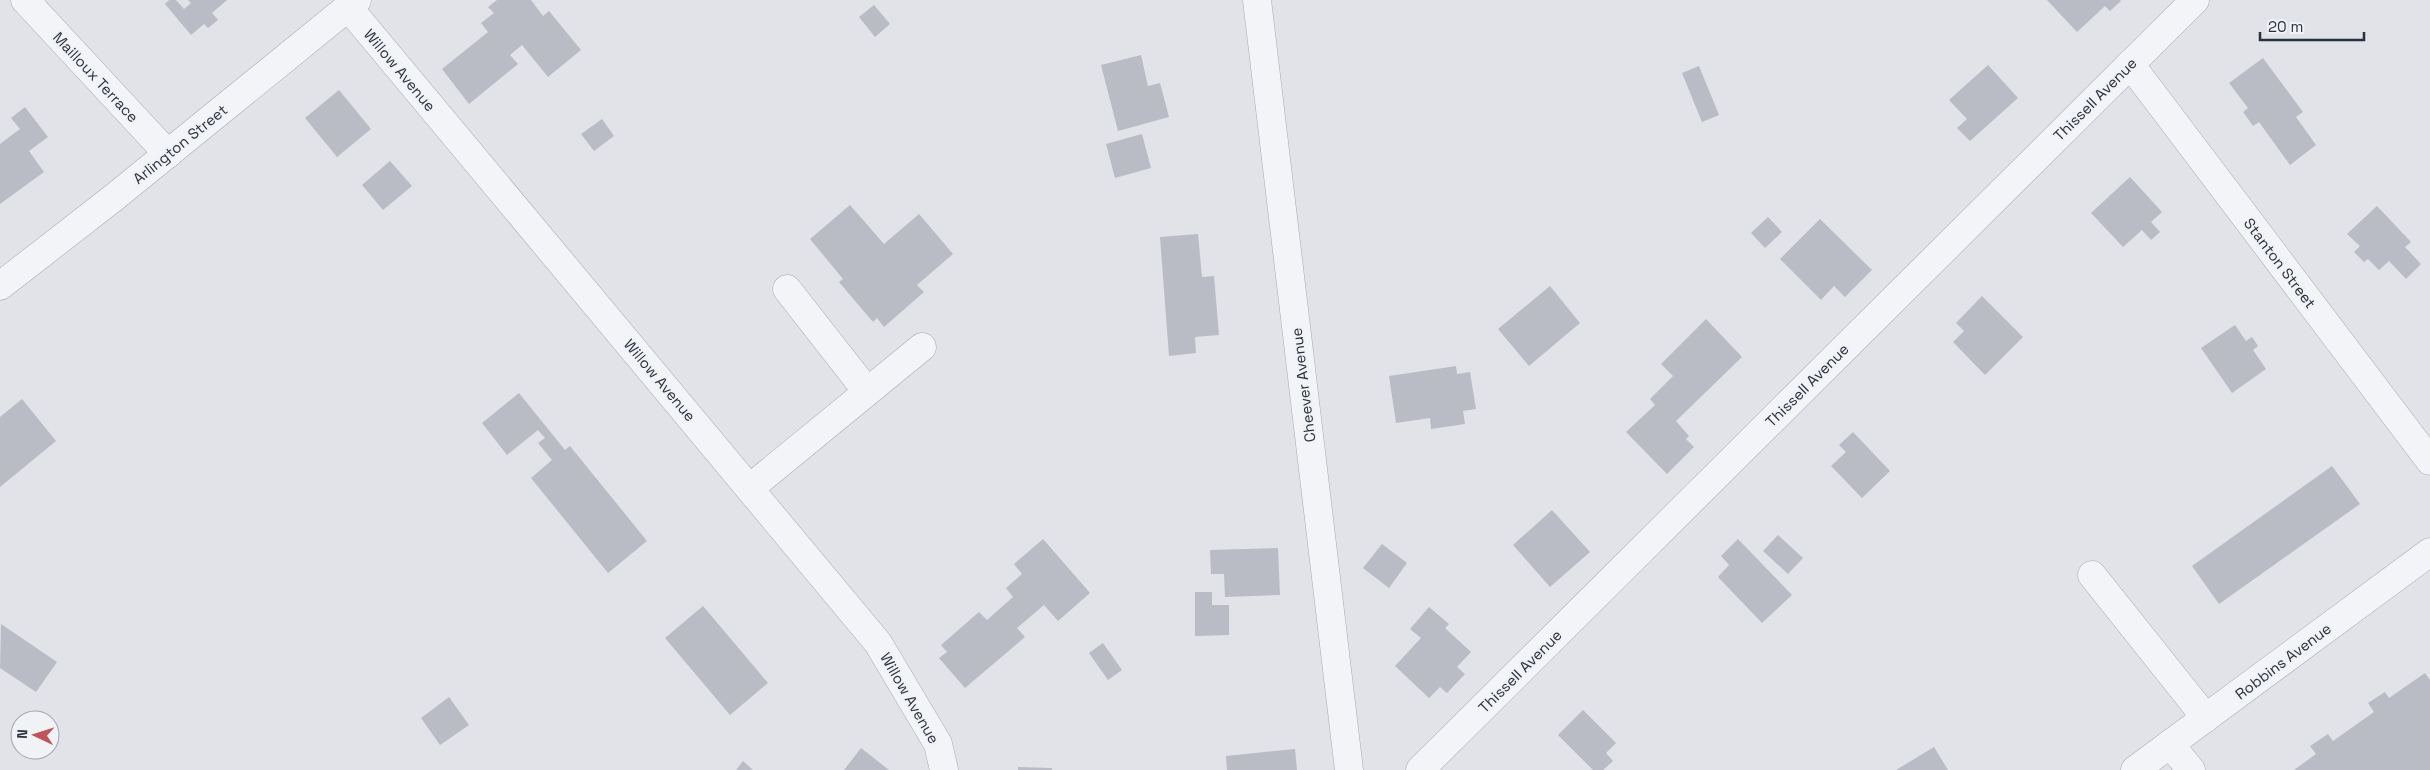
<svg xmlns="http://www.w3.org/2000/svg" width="2430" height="770" font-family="'Space Grotesk',sans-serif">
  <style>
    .building { fill: #b9bcc4 }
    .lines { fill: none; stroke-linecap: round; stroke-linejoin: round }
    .minor-casing { stroke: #a7aab2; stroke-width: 29 }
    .minor { stroke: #f3f4f7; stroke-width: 28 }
    .labels { text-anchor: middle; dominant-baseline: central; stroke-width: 4.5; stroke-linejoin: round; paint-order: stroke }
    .street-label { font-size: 15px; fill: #2b303e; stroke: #f0f2f6 }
  </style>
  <rect width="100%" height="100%" fill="#e1e3e8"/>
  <g class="building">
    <polygon points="169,0 176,0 184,9 191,3 188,0 227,0 212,13 218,20 208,28 204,24 191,35 165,4"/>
    <polygon points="497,0 531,0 543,16 549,11 581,50 548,77 522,45 510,55 518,64 469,104 442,69 488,32 481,23 494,13 488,7"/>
    <polygon points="2047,0 2120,0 2121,1 2110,11 2105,6 2077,32"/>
    <polygon points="874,5 890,24 875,37 859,17"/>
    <polygon points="1141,55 1148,86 1160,83 1169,117 1118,131 1101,65"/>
    <polygon points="2263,58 2303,112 2296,117 2316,145 2290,165 2259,122 2253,126 2243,112 2248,108 2229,83"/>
    <polygon points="1988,65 2018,98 1970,141 1957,128 1967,119 1949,100"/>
    <polygon points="1699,66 1719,115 1702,122 1682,73"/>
    <polygon points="339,90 371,129 337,157 305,118"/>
    <polygon points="25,107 48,137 29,151 44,172 0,204 0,144 20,129 11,118"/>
    <polygon points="602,119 614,136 594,151 581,134"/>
    <polygon points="1142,134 1151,168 1115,178 1106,144"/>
    <polygon points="390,161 412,186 383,210 362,185"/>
    <polygon points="2130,177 2162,212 2151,222 2160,232 2151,240 2142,230 2123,247 2091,213"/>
    <polygon points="850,205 884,244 919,214 953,254 917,285 924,292 884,327 877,318 873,322 839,282 843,279 810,239"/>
    <polygon points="2377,206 2411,242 2405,247 2421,264 2406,279 2389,261 2379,270 2368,259 2364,262 2354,252 2360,246 2347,234"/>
    <polygon points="1768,217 1782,232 1765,248 1751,233"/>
    <polygon points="1820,219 1872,270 1845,297 1834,286 1821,300 1780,259"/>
    <polygon points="1198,234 1202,277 1214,276 1219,335 1195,337 1196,353 1169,356 1160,237"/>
    <polygon points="1550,286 1580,323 1529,366 1498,329"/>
    <polygon points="1982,296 2023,337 1985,375 1953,342 1964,331 1956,323"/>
    <polygon points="1706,319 1742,357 1676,421 1689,436 1686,439 1694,447 1667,474 1626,432 1655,405 1650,399 1673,376 1661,364"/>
    <polygon points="2235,325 2246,341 2252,337 2258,346 2253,350 2266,369 2232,393 2201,348"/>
    <polygon points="1456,366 1457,374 1470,372 1476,409 1463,411 1465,424 1431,429 1430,418 1396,423 1389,376"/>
    <polygon points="519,393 565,450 570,446 647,541 608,573 531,478 552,460 538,443 545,438 538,430 507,455 482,423"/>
    <polygon points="22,399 56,441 0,487 0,417"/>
    <polygon points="1853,432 1890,471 1862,498 1831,466 1846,452 1839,445"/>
    <polygon points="2332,466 2360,504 2219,604 2192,566"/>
    <polygon points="1552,510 1590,552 1550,587 1513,545"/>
    <polygon points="1778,535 1803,558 1788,574 1763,551"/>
    <polygon points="1043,539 1090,593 1058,621 1044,605 1017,628 1025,637 965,688 939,658 947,652 941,645 979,612 987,620 1013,597 1006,588 1022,574 1014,564"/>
    <polygon points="1738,539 1792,595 1762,623 1718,577 1729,565 1721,556"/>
    <polygon points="1382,544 1407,563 1389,588 1363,568"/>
    <polygon points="1278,548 1280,595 1225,597 1224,574 1211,574 1210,550"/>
    <polygon points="1195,592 1212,592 1212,605 1229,605 1229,635 1195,636"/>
    <polygon points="703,606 768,683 730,715 665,638"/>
    <polygon points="1429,607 1449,624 1445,628 1471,652 1457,667 1465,674 1447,693 1440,687 1429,698 1395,666 1421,638 1410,629"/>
    <polygon points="1,624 57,662 36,692 0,668"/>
    <polygon points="1103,643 1122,670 1108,680 1089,653"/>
    <polygon points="2425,673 2430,680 2430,770 2294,770 2316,754 2310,746 2328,734 2333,741 2374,712 2368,703 2385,692 2389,698"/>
    <polygon points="449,697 469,725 440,745 421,718"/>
    <polygon points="1583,710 1616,743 1606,753 1613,761 1603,770 1593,770 1558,735"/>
    <polygon points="1934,747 1948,770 1896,770"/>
    <polygon points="861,748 889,770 844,770"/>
    <polygon points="1295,749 1297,770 1227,770 1226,756"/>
    <polygon points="743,761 753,770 736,770"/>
    <polygon points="1018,767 1052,768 1052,770 1018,770"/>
  </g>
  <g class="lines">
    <defs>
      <g id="minor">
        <polyline points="25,0 168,154"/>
        <polyline points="1257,0 1349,770"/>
        <polyline points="348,7 878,643 938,744 944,770"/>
        <polyline points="2130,64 2430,461"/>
        <polyline points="0,286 112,199 357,0"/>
        <polyline points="787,289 866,390"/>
        <polyline points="750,488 922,347"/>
        <polyline points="2092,575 2206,718"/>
        <polyline points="2170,744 2191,770"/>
        <polyline points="1420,770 2195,0"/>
        <polyline points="2135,770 2430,552"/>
      </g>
    </defs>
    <use href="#minor" class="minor-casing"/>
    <use href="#minor" class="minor"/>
  </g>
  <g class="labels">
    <g class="street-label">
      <text transform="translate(400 70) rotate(50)">Willow Avenue</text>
      <text transform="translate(96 77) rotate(47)">Mailloux Terrace</text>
      <text transform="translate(2095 99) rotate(-45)">Thissell Avenue</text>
      <text transform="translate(180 144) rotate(-39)">Arlington Street</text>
      <text transform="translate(2280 263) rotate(53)">Stanton Street</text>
      <text transform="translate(660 380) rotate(50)">Willow Avenue</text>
      <text transform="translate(1303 385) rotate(-97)">Cheever Avenue</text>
      <text transform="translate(1807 385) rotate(-45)">Thissell Avenue</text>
      <text transform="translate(2283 661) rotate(-37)">Robbins Avenue</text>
      <text transform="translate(1520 671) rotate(-45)">Thissell Avenue</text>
      <text transform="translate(910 698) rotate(60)">Willow Avenue</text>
    </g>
  </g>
  <g transform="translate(35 735) rotate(274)"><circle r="24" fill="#f0f2f6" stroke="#a1a4ac"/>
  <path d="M0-4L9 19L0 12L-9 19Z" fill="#bf5459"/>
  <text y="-8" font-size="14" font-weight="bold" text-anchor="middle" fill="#2b303e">N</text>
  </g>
  <path d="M2260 32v8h104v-8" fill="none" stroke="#2b303e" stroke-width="2.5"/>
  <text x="2268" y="32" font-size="15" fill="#2b303e" stroke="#f0f2f6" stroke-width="4" paint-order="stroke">20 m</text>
</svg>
